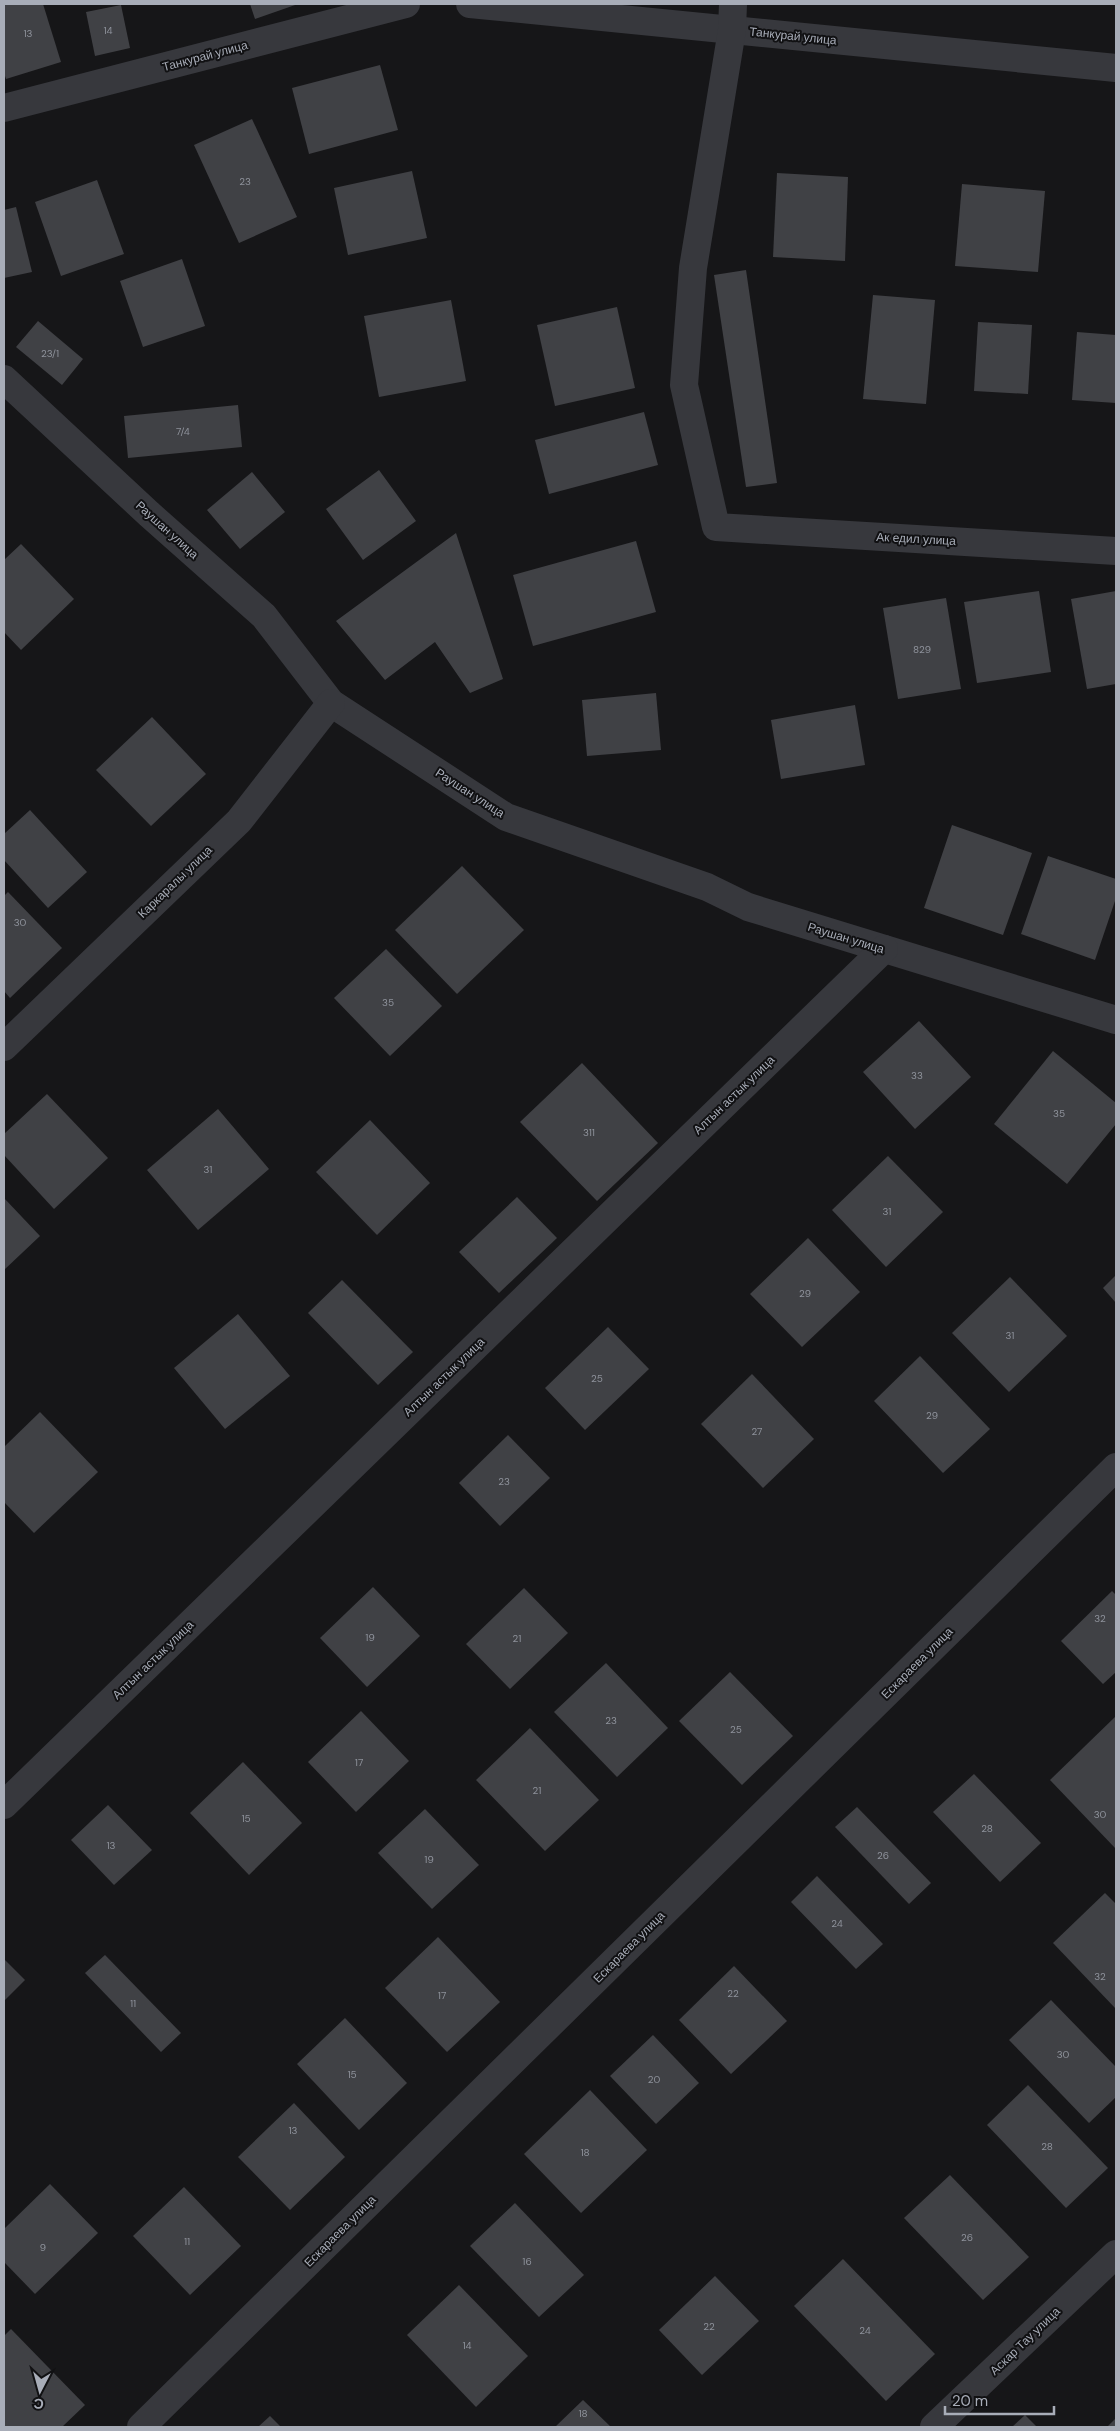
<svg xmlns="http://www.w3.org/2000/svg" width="1120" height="2431" font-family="'DM Sans',sans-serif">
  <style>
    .building { fill: #404145 }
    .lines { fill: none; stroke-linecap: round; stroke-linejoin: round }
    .street { stroke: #37383d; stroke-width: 28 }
    .labels { text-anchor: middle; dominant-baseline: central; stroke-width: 4; stroke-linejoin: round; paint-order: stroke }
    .number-label { font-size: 10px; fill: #8e929b }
    .street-label { font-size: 12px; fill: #a8adb8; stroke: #111113 }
  </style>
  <rect width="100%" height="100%" fill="#161618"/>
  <g class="building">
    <polygon points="4,4 43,4 61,62 6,79 4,73"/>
    <polygon points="250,4 298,4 255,19"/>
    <polygon points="121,5 130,48 95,56 86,12"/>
    <polygon points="380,65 398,130 309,154 292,88"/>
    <polygon points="252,119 297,217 239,243 194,145"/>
    <polygon points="412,171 427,238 348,255 334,188"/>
    <polygon points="777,173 848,177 845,261 773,257"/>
    <polygon points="97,180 124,254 61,276 35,202"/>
    <polygon points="962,184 1045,191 1038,272 955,266"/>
    <polygon points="16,207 32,272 4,278 4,210"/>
    <polygon points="182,259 205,326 143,347 120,281"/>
    <polygon points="746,270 777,483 746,487 714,275"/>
    <polygon points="873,295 935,300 926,404 863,399"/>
    <polygon points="451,300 466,381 379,397 364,316"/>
    <polygon points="617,307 635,388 555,406 537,325"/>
    <polygon points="38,321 83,359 62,385 16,347"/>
    <polygon points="978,322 1032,325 1028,394 974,391"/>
    <polygon points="1077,332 1116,335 1116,403 1072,400"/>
    <polygon points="238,405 242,447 128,458 124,416"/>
    <polygon points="644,412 658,465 549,494 535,440"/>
    <polygon points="379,470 416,521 363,560 326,509"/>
    <polygon points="252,472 285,512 240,549 207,510"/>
    <polygon points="456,533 503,679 470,693 435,642 385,680 336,621"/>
    <polygon points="636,541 656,612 533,646 513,575"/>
    <polygon points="21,544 74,599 21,650 4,632 4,560"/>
    <polygon points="1039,591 1051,672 977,683 964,602"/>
    <polygon points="1116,591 1116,684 1087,689 1071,599"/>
    <polygon points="946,598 961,689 898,699 883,608"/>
    <polygon points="656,693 661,750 587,756 582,700"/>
    <polygon points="855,705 865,765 781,779 771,720"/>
    <polygon points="152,717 206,774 151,826 96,770"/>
    <polygon points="30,810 87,872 48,908 4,860 4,834"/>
    <polygon points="952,825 1032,853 1003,935 924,908"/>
    <polygon points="1048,856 1116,879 1116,898 1095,960 1021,934"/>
    <polygon points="462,866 524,930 457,994 395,930"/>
    <polygon points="8,892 62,948 10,998 4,991 4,896"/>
    <polygon points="386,949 442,1006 390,1056 334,998"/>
    <polygon points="919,1021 971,1077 915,1129 863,1072"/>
    <polygon points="1053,1051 1116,1103 1116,1124 1067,1184 994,1124"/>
    <polygon points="582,1063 658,1143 597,1201 520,1122"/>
    <polygon points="47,1094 108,1158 54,1209 4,1155 4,1134"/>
    <polygon points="218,1109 269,1169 198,1230 147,1170"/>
    <polygon points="370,1120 430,1183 377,1235 316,1172"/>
    <polygon points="888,1156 943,1212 886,1267 832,1210"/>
    <polygon points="517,1197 557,1238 499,1293 459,1252"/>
    <polygon points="4,1198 40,1236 4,1270"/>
    <polygon points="808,1238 860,1292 802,1347 750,1294"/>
    <polygon points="1116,1275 1116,1303 1103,1288"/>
    <polygon points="1010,1277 1067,1336 1009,1392 952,1333"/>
    <polygon points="342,1280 413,1352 378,1385 308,1313"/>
    <polygon points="238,1314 290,1376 225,1429 174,1368"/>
    <polygon points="608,1327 649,1369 585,1430 545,1388"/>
    <polygon points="920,1356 990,1429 943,1473 874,1401"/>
    <polygon points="752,1374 814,1439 763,1488 701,1424"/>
    <polygon points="40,1412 98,1472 34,1533 4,1502 4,1447"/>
    <polygon points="508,1435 550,1478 500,1526 459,1483"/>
    <polygon points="373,1587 420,1636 367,1687 320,1638"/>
    <polygon points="524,1588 568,1633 510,1689 466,1644"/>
    <polygon points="1112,1591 1116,1595 1116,1672 1103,1684 1061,1641"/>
    <polygon points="606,1663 668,1728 617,1777 554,1712"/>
    <polygon points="730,1672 793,1736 742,1785 679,1721"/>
    <polygon points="361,1711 409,1761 356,1812 308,1762"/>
    <polygon points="1116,1716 1116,1849 1050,1780"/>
    <polygon points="530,1728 599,1800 545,1851 476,1780"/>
    <polygon points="243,1762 302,1823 249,1875 190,1813"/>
    <polygon points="974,1774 1041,1843 1000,1882 933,1812"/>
    <polygon points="108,1805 152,1850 114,1885 71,1840"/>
    <polygon points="857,1807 931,1883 909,1904 835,1827"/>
    <polygon points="425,1809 479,1865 432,1909 378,1853"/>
    <polygon points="817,1876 883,1944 856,1969 791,1902"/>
    <polygon points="1105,1893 1116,1904 1116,2009 1053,1943"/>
    <polygon points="438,1937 500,2002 447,2052 385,1988"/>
    <polygon points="105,1955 181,2033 161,2052 85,1973"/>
    <polygon points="4,1959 25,1980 4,2001"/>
    <polygon points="734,1966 787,2021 731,2074 679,2020"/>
    <polygon points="1051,2000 1116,2067 1116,2097 1089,2123 1009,2040"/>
    <polygon points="345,2018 407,2083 359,2130 297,2064"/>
    <polygon points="653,2035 699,2083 656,2124 610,2076"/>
    <polygon points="1028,2085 1108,2168 1066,2208 987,2125"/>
    <polygon points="590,2090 647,2150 581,2213 524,2154"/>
    <polygon points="294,2103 345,2157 290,2210 238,2157"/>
    <polygon points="950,2175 1029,2257 983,2300 904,2218"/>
    <polygon points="50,2184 98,2233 35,2294 4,2262 4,2229"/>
    <polygon points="184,2187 241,2246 190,2295 133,2236"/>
    <polygon points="515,2203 584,2275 539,2317 470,2246"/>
    <polygon points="843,2259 935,2354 886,2401 794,2306"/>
    <polygon points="715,2276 759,2321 702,2375 659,2330"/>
    <polygon points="459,2285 528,2356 476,2407 407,2335"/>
    <polygon points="11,2329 85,2405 62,2427 4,2426 4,2336"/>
    <polygon points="583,2400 611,2427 555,2427"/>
    <polygon points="1025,2415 1037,2427 1012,2427"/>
    <polygon points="270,2416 281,2427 258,2427"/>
    <polygon points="1116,2418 1116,2427 1107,2427"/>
  </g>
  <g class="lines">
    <g class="street">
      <polyline points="470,4 1116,68"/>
      <polyline points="733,4 732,30 693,268 684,385 716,527 1116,551"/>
      <polyline points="4,108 406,4"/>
      <polyline points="4,379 149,514 264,616 331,703 506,817 707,887 748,907 1116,1020"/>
      <polyline points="4,1047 239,821 331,703"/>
      <polyline points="4,1805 884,949"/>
      <polyline points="141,2427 1116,1467"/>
      <polyline points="934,2427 1116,2254"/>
    </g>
  </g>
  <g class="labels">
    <g class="number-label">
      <text x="108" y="30">14</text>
      <text x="28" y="33">13</text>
      <text x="245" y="181">23</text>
      <text x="50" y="353">23/1</text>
      <text x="183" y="431">7/4</text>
      <text x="922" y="649">829</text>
      <text x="20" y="922">30</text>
      <text x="388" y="1002">35</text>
      <text x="917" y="1075">33</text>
      <text x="1059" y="1113">35</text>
      <text x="589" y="1132">311</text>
      <text x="208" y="1169">31</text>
      <text x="887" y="1211">31</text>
      <text x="805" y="1293">29</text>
      <text x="1010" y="1335">31</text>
      <text x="597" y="1378">25</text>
      <text x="932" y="1415">29</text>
      <text x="757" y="1431">27</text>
      <text x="504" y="1481">23</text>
      <text x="1100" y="1618">32</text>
      <text x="370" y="1637">19</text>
      <text x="517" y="1638">21</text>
      <text x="611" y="1720">23</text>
      <text x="736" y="1729">25</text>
      <text x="359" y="1762">17</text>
      <text x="537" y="1790">21</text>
      <text x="1100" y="1814">30</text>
      <text x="246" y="1818">15</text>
      <text x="987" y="1828">28</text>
      <text x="111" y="1845">13</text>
      <text x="883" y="1855">26</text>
      <text x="429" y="1859">19</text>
      <text x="837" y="1923">24</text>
      <text x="1100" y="1976">32</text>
      <text x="733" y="1993">22</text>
      <text x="442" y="1995">17</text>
      <text x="133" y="2003">11</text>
      <text x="1063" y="2054">30</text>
      <text x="352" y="2074">15</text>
      <text x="654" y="2079">20</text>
      <text x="293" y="2130">13</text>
      <text x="1047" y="2146">28</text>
      <text x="585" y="2152">18</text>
      <text x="967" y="2237">26</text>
      <text x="187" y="2241">11</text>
      <text x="43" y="2247">9</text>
      <text x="527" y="2261">16</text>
      <text x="709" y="2326">22</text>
      <text x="865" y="2330">24</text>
      <text x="467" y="2345">14</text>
      <text x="583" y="2413">18</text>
    </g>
    <g class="street-label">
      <text transform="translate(793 36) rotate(6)">Танкурай улица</text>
      <text transform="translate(205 56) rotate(-15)">Танкурай улица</text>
      <text transform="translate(167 530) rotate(42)">Раушан улица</text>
      <text transform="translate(916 539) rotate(3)">Ак едил улица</text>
      <text transform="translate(470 793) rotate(33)">Раушан улица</text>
      <text transform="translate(175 882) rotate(-44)">Каркаралы улица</text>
      <text transform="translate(846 938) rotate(17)">Раушан улица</text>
      <text transform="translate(734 1095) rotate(-44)">Алтын астык улица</text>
      <text transform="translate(444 1377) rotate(-44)">Алтын астык улица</text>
      <text transform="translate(153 1660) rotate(-44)">Алтын астык улица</text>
      <text transform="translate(917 1663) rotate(-45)">Ескараева улица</text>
      <text transform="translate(629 1947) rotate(-45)">Ескараева улица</text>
      <text transform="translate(340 2231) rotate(-45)">Ескараева улица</text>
      <text transform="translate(1025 2341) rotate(-44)">Аскар Тау улица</text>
    </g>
  </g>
  <rect width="1120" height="2431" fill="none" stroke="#a8adb8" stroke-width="10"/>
  <g transform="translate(40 2391) rotate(186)" stroke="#111113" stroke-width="4" paint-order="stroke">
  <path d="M0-4L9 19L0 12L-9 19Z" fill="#a8adb8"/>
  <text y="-8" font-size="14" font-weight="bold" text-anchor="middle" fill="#a8adb8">С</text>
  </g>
  <path d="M945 2406v8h109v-8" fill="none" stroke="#a8adb8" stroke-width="2.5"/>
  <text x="952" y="2406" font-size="15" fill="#a8adb8" stroke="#111113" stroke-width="4" paint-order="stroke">20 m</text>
</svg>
